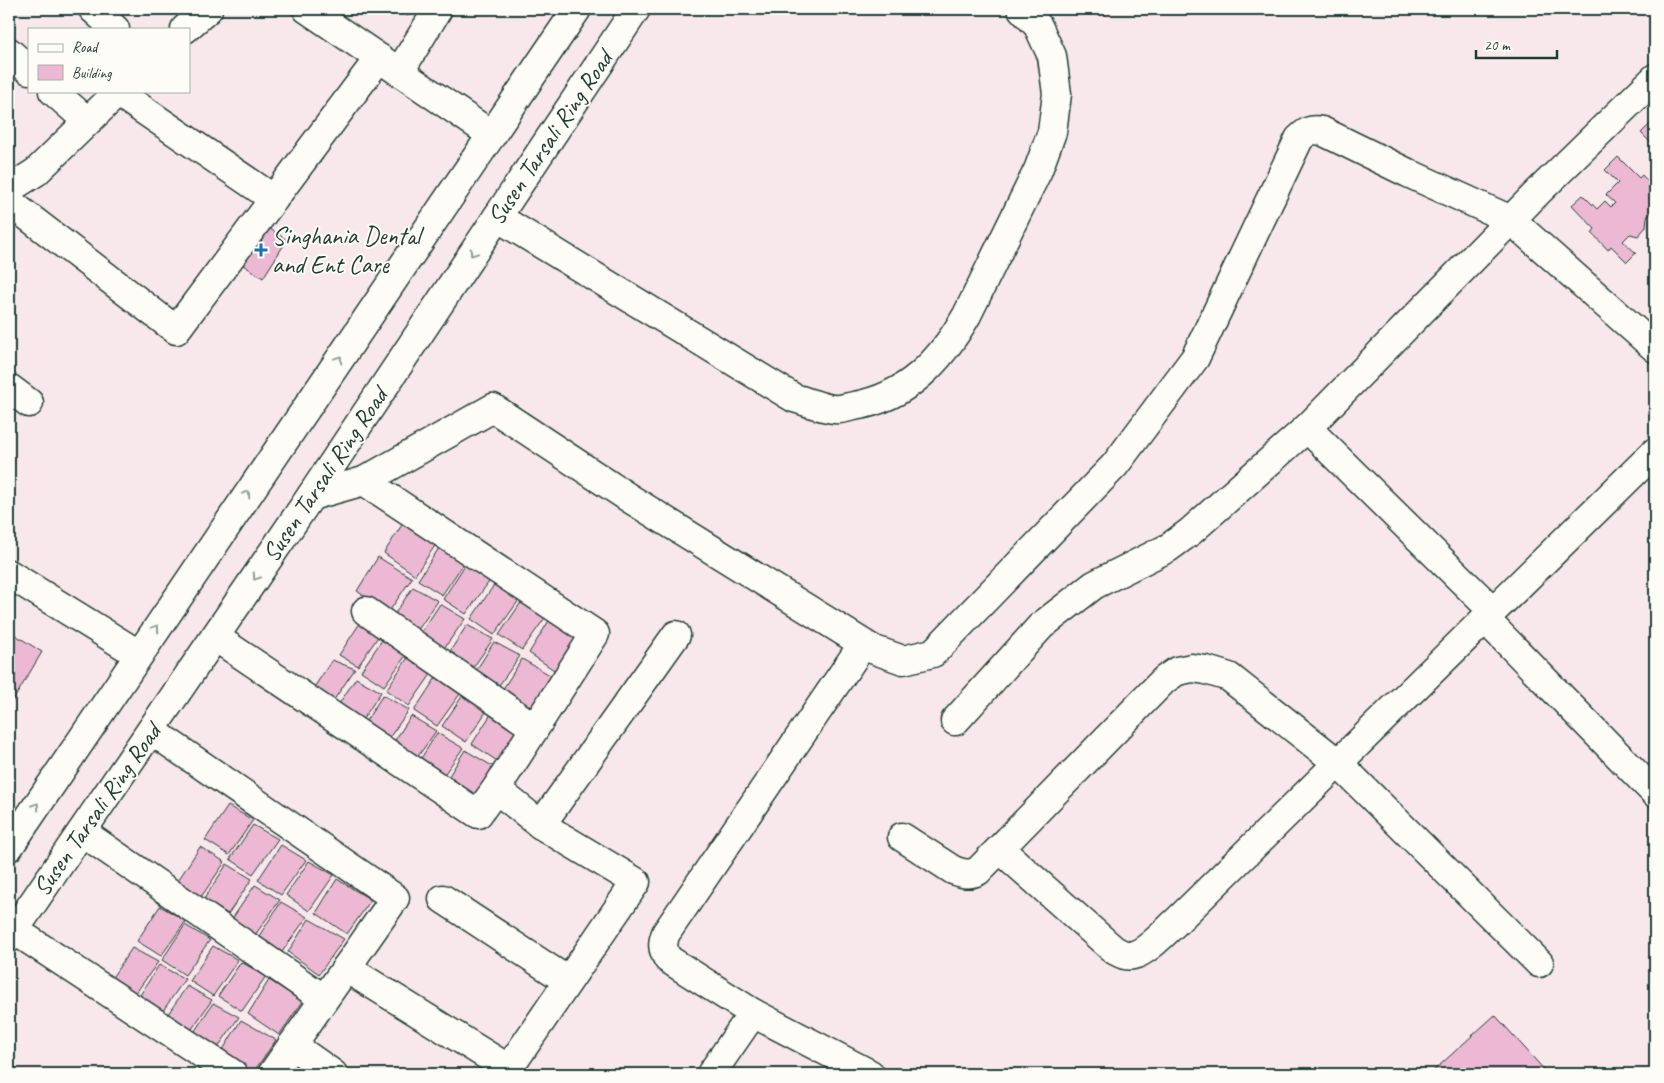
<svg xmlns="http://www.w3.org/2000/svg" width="1664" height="1083" font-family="Caveat,sans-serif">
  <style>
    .building { fill: #ecb8d3; stroke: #1f3d34 }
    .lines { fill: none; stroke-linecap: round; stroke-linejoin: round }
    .minor-casing { stroke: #1f3d34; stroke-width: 31 }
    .major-casing { stroke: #1f3d34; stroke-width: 31 }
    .minor { stroke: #fdfcf7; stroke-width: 28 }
    .major { stroke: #fdfcf7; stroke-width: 28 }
    .oneway { stroke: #8e9c96 }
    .poi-dot { fill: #1f6fb2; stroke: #fdfcf7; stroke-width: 2 }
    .labels { text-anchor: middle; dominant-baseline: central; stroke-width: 4; stroke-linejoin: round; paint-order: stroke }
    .street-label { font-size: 25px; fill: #1f3d34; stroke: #fdfcf7 }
    .poi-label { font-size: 25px; fill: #1f3d34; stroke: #fdfcf7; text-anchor: start }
  </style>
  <rect width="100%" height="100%" fill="#f8e8ec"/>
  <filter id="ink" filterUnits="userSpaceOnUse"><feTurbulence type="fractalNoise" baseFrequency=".02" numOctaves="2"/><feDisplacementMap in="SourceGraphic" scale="10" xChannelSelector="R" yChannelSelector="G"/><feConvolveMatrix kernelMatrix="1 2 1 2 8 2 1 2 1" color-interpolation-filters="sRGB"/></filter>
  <g filter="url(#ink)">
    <g class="building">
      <polygon points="396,9 413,9 408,16"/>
      <polygon points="1652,122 1655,125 1655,147 1641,133"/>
      <polygon points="1618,157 1639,178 1642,175 1655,189 1654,195 1655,197 1655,213 1653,210 1647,217 1646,227 1638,236 1630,234 1623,241 1636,253 1627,262 1611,246 1608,250 1592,233 1595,229 1572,205 1583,195 1597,209 1605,201 1611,207 1615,203 1606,195 1618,183 1605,170"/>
      <polygon points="264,225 287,240 263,278 240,263"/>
      <polygon points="405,520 439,540 415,575 384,553"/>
      <polygon points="441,545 466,560 442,595 418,580"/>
      <polygon points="378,557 412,578 388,613 357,591"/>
      <polygon points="465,565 491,579 466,614 443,599"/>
      <polygon points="494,585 519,600 494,635 471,619"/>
      <polygon points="413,587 438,601 413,637 390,621"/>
      <polygon points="522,601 547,615 522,650 499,635"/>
      <polygon points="440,604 465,619 440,654 417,639"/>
      <polygon points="550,619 584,640 560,674 529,653"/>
      <polygon points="362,620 382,631 358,666 339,655"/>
      <polygon points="467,625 493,639 468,675 445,659"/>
      <polygon points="9,631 42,652 11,704 9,702"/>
      <polygon points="384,637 409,651 384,686 361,671"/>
      <polygon points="494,642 520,656 495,691 472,677"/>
      <polygon points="409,656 434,670 409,706 386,690"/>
      <polygon points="522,659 557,679 532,714 501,692"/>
      <polygon points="332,660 355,669 331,704 311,692"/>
      <polygon points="437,676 462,691 437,726 414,711"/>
      <polygon points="356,678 381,692 357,728 333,713"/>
      <polygon points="465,692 490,706 466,742 442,726"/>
      <polygon points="383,695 409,710 384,745 360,730"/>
      <polygon points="493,711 527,731 503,765 472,744"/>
      <polygon points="411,716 436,731 411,766 388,751"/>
      <polygon points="437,733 463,748 438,783 415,768"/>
      <polygon points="465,750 499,770 475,805 444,784"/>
      <polygon points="228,806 253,820 229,855 205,840"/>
      <polygon points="253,825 278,839 253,874 230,859"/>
      <polygon points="281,845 306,860 281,895 258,880"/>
      <polygon points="200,847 225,862 201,897 177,882"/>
      <polygon points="309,861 334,875 309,911 286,895"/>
      <polygon points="227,864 252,879 228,914 204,899"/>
      <polygon points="337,879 371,900 347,934 316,913"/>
      <polygon points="255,885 280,900 255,935 232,919"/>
      <polygon points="281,902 307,917 282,952 259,936"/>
      <polygon points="160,906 186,921 161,956 137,941"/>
      <polygon points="309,919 344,939 319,974 288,952"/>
      <polygon points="185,925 210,940 185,975 162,960"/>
      <polygon points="213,946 238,960 213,996 190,981"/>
      <polygon points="132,948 158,962 133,997 109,982"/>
      <polygon points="241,962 266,976 242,1011 218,996"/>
      <polygon points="159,965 185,979 160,1015 137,1000"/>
      <polygon points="269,980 303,1001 279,1035 248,1014"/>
      <polygon points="187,986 212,1000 187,1036 164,1020"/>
      <polygon points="213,1003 239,1017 214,1053 191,1037"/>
      <polygon points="1495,1015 1548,1074 1430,1074"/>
      <polygon points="241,1020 276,1040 252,1074 221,1053"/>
    </g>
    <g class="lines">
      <defs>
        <g id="minor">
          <polyline points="93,9 115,29"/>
          <polyline points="307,9 492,135"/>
          <polyline points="185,29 208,9"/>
          <polyline points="9,52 29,70"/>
          <polyline points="400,71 438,9"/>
          <polyline points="53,91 87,121"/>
          <polyline points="117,92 274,199"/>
          <polyline points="9,189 36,172 119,91"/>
          <polyline points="9,202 176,330 379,58"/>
          <path d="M497 217 794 398C805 401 825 409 835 409 841 410 848 407 854 406 908 397 941 360 967 315L1038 170 1052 132 1057 94 1052 56 1038 26 1022 9"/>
          <polyline points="9,388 29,403"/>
          <polyline points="364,481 595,634 496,789"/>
          <path d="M311 496 364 481 493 408 629 498 872 649 903 660 933 653 1115 465 1195 358 1299 139C1307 131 1311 129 1322 131L1408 173 1511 220 1655 348"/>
          <polyline points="9,574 138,654"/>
          <polyline points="366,611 535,728"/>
          <polyline points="1493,611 1307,428 1538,192 1655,78"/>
          <polyline points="1485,619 1655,793"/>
          <polyline points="215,637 478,814 496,789 541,825"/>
          <polyline points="955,721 1041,626 1094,585 1168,548 1190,532 1307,428"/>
          <polyline points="152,731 395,898 272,1074"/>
          <polyline points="82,832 324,999"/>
          <path d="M902 837 953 870C963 874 969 875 978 871L1164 680 1177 671 1192 668 1206 670 1229 677 1338 763 1539 963"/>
          <path d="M1000 849 1114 950C1120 953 1126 957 1133 955 1146 953 1167 930 1177 921L1655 452"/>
          <polyline points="443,899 568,981"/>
          <polyline points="14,930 233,1074"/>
          <polyline points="346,968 509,1069"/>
          <path d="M753 1013 668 959C662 949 662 943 666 933L863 644"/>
          <polyline points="292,1045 333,1074"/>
          <polyline points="505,1074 636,882 541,825 676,635"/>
          <polyline points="711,1074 753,1013 870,1074"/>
        </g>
        <g id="major">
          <polyline points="9,847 577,9"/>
          <polyline points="9,938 311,496 636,9"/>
        </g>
      </defs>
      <use href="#minor" class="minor-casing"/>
      <use href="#major" class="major-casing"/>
      <use href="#minor" class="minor"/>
      <use href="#major" class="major"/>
    </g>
    <defs><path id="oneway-chevron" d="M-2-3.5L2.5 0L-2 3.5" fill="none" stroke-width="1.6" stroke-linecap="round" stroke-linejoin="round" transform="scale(1.25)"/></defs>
    <g class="oneway">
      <use href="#oneway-chevron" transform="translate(473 253) rotate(124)"/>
      <use href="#oneway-chevron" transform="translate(339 359) rotate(-56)"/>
      <use href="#oneway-chevron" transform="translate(247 494) rotate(-56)"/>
      <use href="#oneway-chevron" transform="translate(256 577) rotate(124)"/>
      <use href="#oneway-chevron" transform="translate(156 628) rotate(-56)"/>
      <use href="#oneway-chevron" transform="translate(36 806) rotate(-56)"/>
    </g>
  </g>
  <path class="poi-dot" d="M258.5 242.5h5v5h5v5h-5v5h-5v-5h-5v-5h5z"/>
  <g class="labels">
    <g class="street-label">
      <text transform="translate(550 138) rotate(-56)">Susen Tarsali Ring Road</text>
      <text transform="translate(325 475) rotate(-56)">Susen Tarsali Ring Road</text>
      <text transform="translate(97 810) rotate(-55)">Susen Tarsali Ring Road</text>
    </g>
    <g class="poi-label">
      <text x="272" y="236">Singhania Dental<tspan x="272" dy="29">and Ent Care</tspan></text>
    </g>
  </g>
  <rect width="1664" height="1083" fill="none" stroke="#fdfcf7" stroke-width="30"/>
  <rect x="15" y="15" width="1634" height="1053" fill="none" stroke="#1f3d34" stroke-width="2" filter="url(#ink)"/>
  <rect x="28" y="28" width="162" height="65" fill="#fdfcf7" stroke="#a4b0a9"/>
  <rect x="38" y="44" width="25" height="8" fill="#fdfcf7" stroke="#a4b0a9"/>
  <text x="72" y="52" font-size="15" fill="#1f3d34">Road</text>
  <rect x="38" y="65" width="25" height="15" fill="#ecb8d3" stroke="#a4b0a9"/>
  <text x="72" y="78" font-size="15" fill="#1f3d34">Building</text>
  <path d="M1476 50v8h81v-8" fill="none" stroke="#1f3d34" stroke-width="2.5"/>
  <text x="1484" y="50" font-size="15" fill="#1f3d34" stroke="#fdfcf7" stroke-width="4" paint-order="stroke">20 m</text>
</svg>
